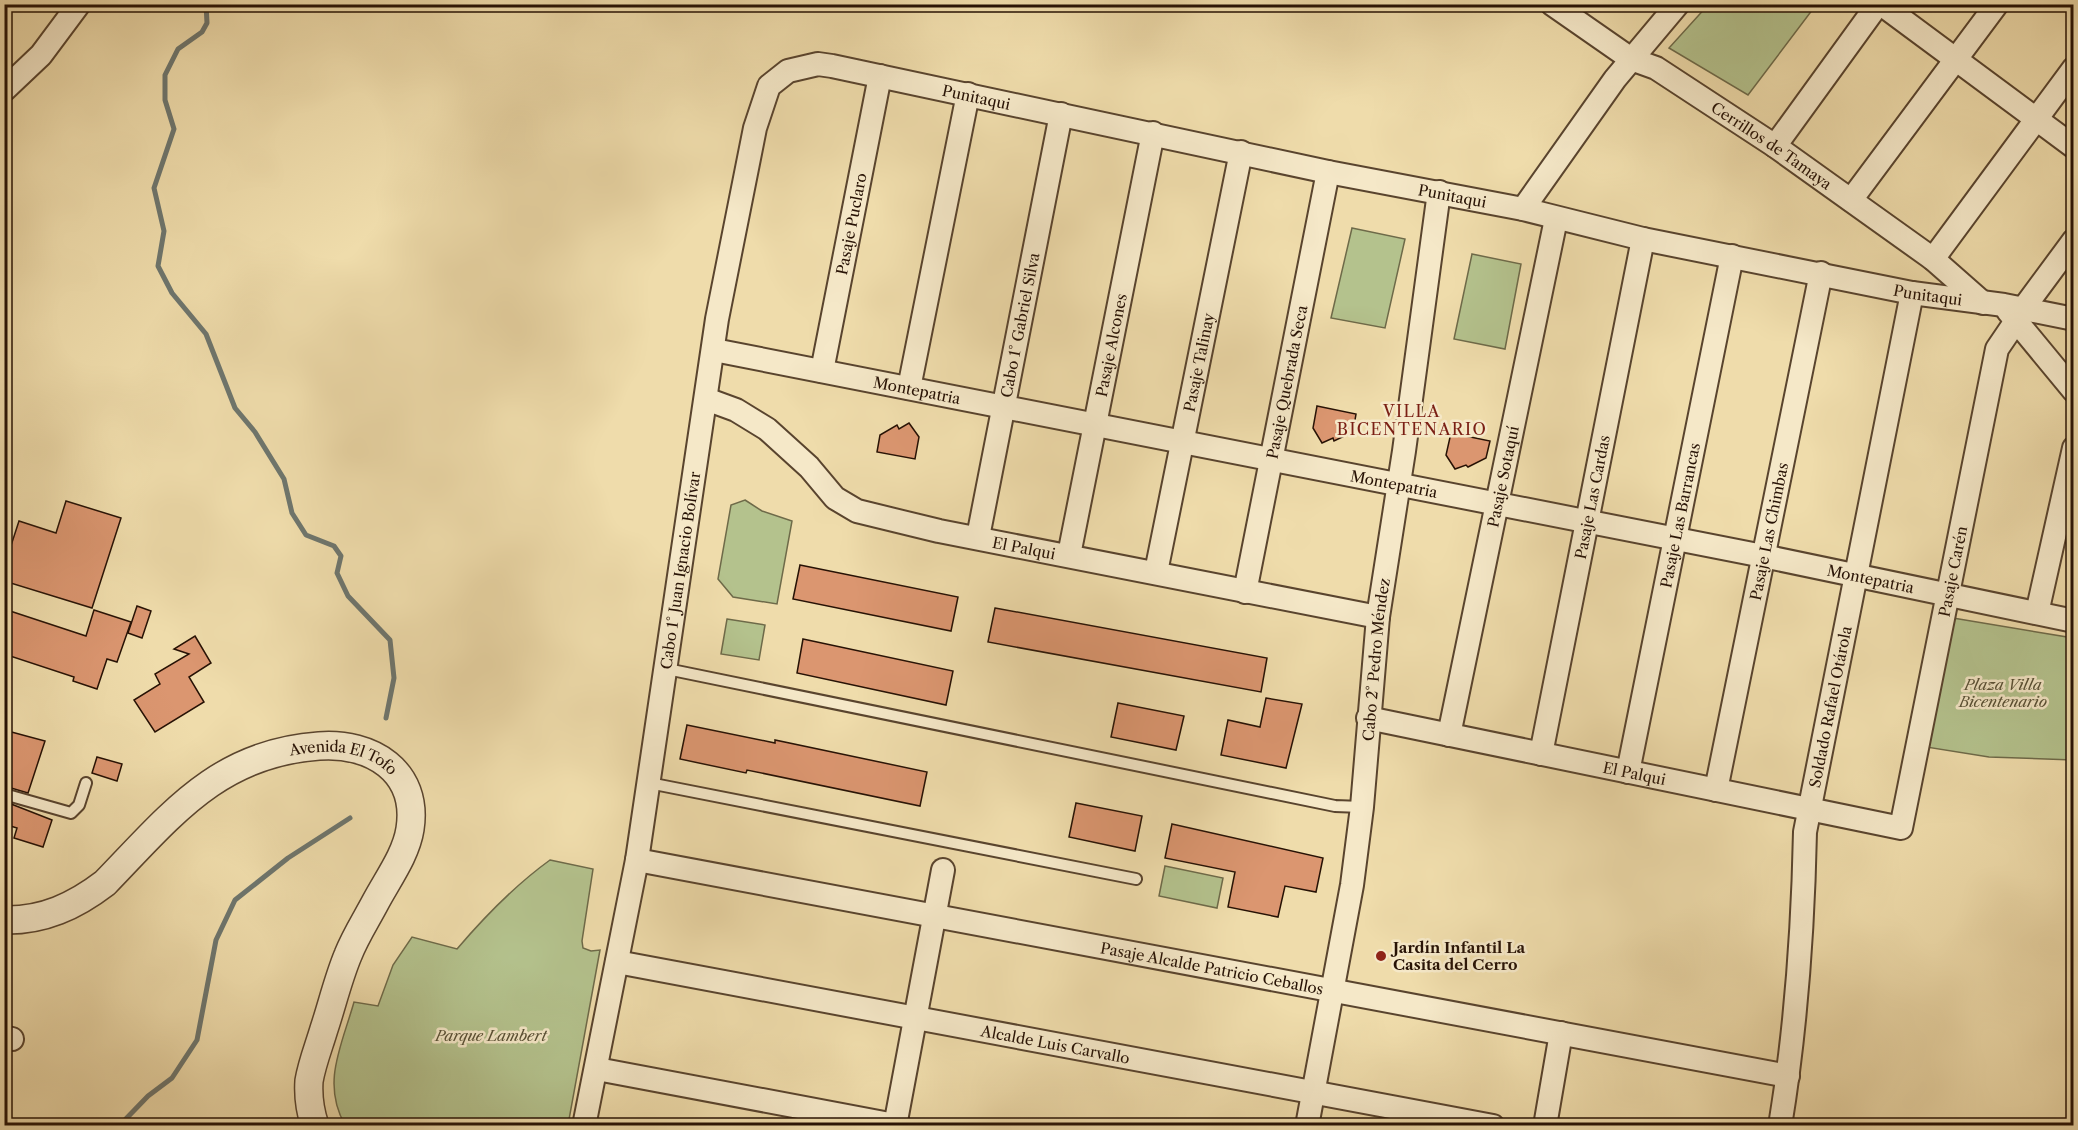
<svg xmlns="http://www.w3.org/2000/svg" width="2078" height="1130" font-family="'Libre Caslon Text',serif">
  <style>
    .green { fill: #b4c28d; stroke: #6e6a49; stroke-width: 1.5 }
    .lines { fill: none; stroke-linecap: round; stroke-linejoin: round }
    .stream { stroke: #6e766e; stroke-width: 5 }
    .building { fill: #db9670; stroke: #271205; stroke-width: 1.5 }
    .service-casing { stroke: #59442e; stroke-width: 14 }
    .minor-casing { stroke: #59442e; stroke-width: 26 }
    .tertiary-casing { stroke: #59442e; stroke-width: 30 }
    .service { stroke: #f5e8c8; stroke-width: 10 }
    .minor { stroke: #f5e8c8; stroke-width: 22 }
    .tertiary { stroke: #f5e8c8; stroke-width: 27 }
    .poi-dot { fill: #8f2418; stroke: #f5e8c8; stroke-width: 2 }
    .labels { text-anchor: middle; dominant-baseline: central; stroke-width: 5; stroke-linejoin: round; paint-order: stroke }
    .street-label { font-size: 15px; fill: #271205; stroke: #f5e8c8 }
    .park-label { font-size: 15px; font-style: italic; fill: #585035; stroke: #f5e8c8 }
    .poi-label { font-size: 15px; font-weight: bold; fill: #271205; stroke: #f5e8c8; text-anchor: start }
    .neighbourhood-label { font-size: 16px; letter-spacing: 1.5px; fill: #7a1f14; stroke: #f5e8c8 }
  </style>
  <rect width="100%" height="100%" fill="#efdcab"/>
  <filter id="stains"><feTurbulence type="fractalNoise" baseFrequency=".00333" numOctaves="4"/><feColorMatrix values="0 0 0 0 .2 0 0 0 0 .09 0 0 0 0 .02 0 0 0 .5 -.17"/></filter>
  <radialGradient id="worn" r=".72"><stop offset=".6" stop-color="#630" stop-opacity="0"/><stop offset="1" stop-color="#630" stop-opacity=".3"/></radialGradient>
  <g class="green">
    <polygon points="1708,5 1708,4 1816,5 1748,95 1669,48"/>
    <polygon points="1352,228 1405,239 1385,328 1331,318"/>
    <polygon points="1472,254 1521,264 1505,349 1454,339"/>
    <polygon points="745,500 762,511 792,521 777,604 733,597 718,579 731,505"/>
    <polygon points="1953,618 2073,638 2073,760 1989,757 1926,747"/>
    <polygon points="727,619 765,625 759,660 721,654"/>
    <path d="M550 860 593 869 582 941 583 948 591 951 600 950 568 1125H345C321 1083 342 1045 354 1002L378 1006 393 965 412 937 457 949C486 915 514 886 550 860Z"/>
    <polygon points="1165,866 1223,878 1217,908 1159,896"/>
  </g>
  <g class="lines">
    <g class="stream">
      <polyline points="206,4 207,23 202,32 178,49 165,75 165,100 174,129 154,188 164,231 158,266 172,293 206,334 235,408 255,432 284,479 292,513 306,535 334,546 341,556 337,573 348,596 390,640 394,678 386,718"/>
      <polyline points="119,1126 148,1096 172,1078 197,1040 216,940 235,900 288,858 350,818"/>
    </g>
  </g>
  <g class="building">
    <polygon points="1317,406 1356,414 1353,432 1334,441 1333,438 1322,443 1313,428"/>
    <polygon points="909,423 919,437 915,459 877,452 880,435 897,425 899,429"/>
    <polygon points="1451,433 1490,441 1486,458 1468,467 1466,465 1455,469 1446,455"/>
    <polygon points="66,501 121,518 92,608 4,581 4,567 19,521 56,533"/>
    <polygon points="800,565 958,597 951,631 793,599"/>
    <polygon points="137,606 151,611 142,638 128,633"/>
    <polygon points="995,608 1267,658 1261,692 988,642"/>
    <polygon points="4,609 86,636 94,610 131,622 117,662 107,659 97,689 73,681 74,677 4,654"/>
    <polygon points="195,636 211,663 189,677 204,702 155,732 134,700 160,684 155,674 189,654 174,649"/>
    <polygon points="803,639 953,671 946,705 797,673"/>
    <polygon points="1266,698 1302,704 1286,768 1221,755 1228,720 1260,727"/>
    <polygon points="1118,703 1184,716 1176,750 1111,737"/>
    <polygon points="687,725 775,743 775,740 927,772 920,806 747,770 746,773 680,759"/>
    <polygon points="4,730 45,741 28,793 11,788 11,782 4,780"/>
    <polygon points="97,757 122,764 117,781 92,773"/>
    <polygon points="6,802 52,820 43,847 14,838 17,828 4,824"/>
    <polygon points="1076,803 1142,816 1135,851 1069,837"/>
    <polygon points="1172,824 1323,858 1316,892 1285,886 1278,917 1228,907 1235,872 1165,858"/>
  </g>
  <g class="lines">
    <defs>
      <g id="service">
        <polyline points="667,669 1335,806 1362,807"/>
        <polyline points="649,783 1136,879"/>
        <polyline points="4,794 71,813 79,805 86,783"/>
      </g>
      <g id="minor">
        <path id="s1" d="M1552 4 1631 59 1656 68 1775 146 1933 259 1983 303"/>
        <polyline points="1881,4 2074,147"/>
        <polyline points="4,90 41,55 79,4"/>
        <polyline points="1775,146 1878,4"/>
        <polyline points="1851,200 1997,4"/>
        <polyline points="1523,209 1615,79 1678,4"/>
        <polyline points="1933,259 2074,68"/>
        <polyline points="2023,309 2074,240"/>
        <polyline points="2008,311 2074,391"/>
        <path id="s2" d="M714 350 1763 556 2074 621"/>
        <path id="s3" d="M822 371 880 76"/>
        <polyline points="909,388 968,94"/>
        <path id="s4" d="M706 399 736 410 767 429 809 467 835 498 857 511 939 531 1378 617"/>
        <path id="s5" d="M978 537 1061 114"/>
        <path id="s6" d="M1069 555 1153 133"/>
        <path id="s7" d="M1156 572 1241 152"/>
        <path id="s8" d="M1245 592 1328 172"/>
        <polyline points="2037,613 2074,448"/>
        <path id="s9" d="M1368 718 1901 828 1997 349 2016 321"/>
        <path id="s10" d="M1449 735 1556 219"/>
        <path id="s11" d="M1541 754 1643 239"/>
        <path id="s12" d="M1628 772 1732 256"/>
        <path id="s13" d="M1716 790 1821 273"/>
        <path id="s14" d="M637 860 1788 1076"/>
        <path id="s15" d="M617 962 1493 1126"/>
        <polyline points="4,1037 12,1039"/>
        <polyline points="597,1069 900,1126"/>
        <path id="s16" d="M584 1126 637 860 717 319 755 128 769 86 788 71 818 64 832 66 1328 172 1523 209 1643 239 1912 293 2004 305 2074 319"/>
        <polyline points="895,1126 943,870"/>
        <path id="s17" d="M1307 1126 1352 885 1362 807 1378 617 1404 451 1439 192"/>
        <polyline points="1545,1126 1561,1033"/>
        <path id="s18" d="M1780 1126C1796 1029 1803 929 1805 832L1912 293"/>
      </g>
      <g id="tertiary">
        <path id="s19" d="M4 920C43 921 75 906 105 883 171 815 218 753 319 746 371 742 419 771 410 829 406 855 387 880 375 903 366 920 355 937 348 955 338 979 332 1005 324 1029 319 1046 312 1063 309 1081 308 1096 310 1111 315 1126"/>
      </g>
    </defs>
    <use href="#service" class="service-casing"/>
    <use href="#minor" class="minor-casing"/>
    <use href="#tertiary" class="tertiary-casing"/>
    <use href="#service" class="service"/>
    <use href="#minor" class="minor"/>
    <use href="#tertiary" class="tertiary"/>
  </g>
  <circle class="poi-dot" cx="1381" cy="956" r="6"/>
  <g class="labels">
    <g class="street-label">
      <text stroke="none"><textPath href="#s16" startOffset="1274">Punitaqui</textPath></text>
      <text stroke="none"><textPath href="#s1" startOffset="262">Cerrillos de Tamaya</textPath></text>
      <text stroke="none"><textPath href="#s16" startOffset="1760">Punitaqui</textPath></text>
      <text stroke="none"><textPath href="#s3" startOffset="150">Pasaje Puclaro</textPath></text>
      <text stroke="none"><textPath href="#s16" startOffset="2246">Punitaqui</textPath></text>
      <text stroke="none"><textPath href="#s5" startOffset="216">Cabo 1° Gabriel Silva</textPath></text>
      <text stroke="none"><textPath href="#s6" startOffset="214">Pasaje Alcones</textPath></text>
      <text stroke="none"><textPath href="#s7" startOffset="214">Pasaje Talinay</textPath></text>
      <text stroke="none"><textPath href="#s8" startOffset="214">Pasaje Quebrada Seca</textPath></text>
      <text stroke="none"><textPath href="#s2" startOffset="207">Montepatria</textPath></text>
      <text stroke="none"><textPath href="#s10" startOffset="264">Pasaje Sotaquí</textPath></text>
      <text stroke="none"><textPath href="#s2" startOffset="693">Montepatria</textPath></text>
      <text stroke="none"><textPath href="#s11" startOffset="262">Pasaje Las Cardas</textPath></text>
      <text stroke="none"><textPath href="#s12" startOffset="262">Pasaje Las Barrancas</textPath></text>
      <text stroke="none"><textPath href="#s13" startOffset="264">Pasaje Las Chimbas</textPath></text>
      <text stroke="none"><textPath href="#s4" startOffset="362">El Palqui</textPath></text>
      <text stroke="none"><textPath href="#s16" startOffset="564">Cabo 1° Juan Ignacio Bolívar</textPath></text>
      <text stroke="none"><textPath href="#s9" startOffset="806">Pasaje Carén</textPath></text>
      <text stroke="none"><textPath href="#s2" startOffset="1179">Montepatria</textPath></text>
      <text stroke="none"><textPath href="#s17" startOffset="472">Cabo 2° Pedro Méndez</textPath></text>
      <text stroke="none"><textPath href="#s18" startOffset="423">Soldado Rafael Otárola</textPath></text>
      <text stroke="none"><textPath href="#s19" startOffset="398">Avenida El Tofo</textPath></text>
      <text stroke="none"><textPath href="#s9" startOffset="272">El Palqui</textPath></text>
      <text stroke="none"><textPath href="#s14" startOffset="585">Pasaje Alcalde Patricio Ceballos</textPath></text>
      <text stroke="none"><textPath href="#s15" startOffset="446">Alcalde Luis Carvallo</textPath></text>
    </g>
    <g class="park-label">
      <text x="2003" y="684">Plaza Villa<tspan x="2003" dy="17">Bicentenario</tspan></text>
      <text x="491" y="1035">Parque Lambert</text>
    </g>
    <g class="poi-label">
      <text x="1393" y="947">Jardín Infantil La<tspan x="1393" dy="17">Casita del Cerro</tspan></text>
    </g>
    <g class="neighbourhood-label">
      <text x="1412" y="411">VILLA<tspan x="1412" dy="18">BICENTENARIO</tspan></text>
    </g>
  </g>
  <rect width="2078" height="1130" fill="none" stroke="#efdcab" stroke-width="24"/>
  <rect x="6" y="6" width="2066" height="1118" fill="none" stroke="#271205" stroke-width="3"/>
  <rect x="12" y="12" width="2054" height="1106" fill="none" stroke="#271205" stroke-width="1.5"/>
  <rect width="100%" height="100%" filter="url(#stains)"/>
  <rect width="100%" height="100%" fill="url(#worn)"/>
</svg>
